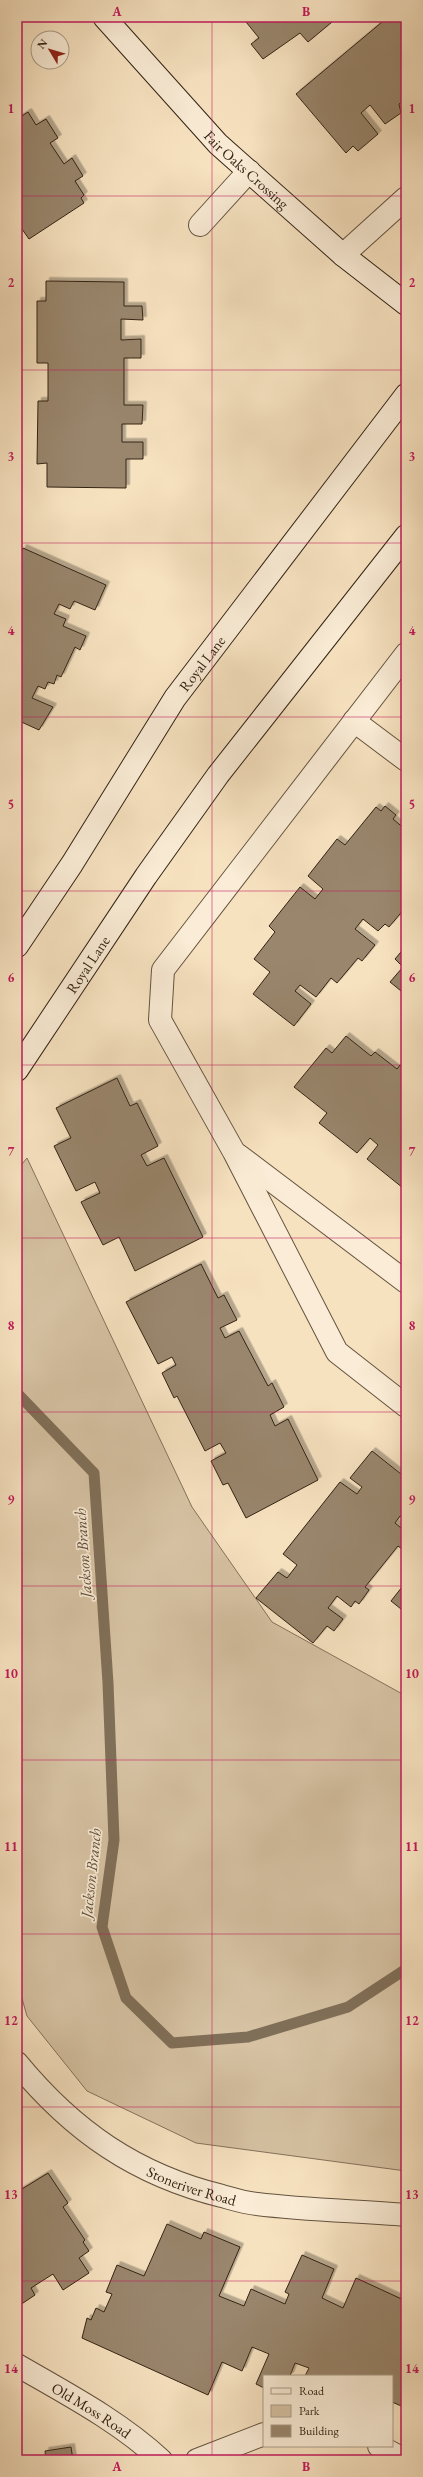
<svg xmlns="http://www.w3.org/2000/svg" width="423" height="2477" font-family="'EB Garamond',serif">
  <style>
    .green { fill: #d6c2a3; stroke: #84725c }
    .lines { fill: none; stroke-linecap: round; stroke-linejoin: round }
    .stream { stroke: #806f58; stroke-width: 11 }
    .building { fill: #99866d; stroke: #332314; filter: url(#shadow) }
    .lane-casing { stroke: #64533f; stroke-width: 24 }
    .street-casing { stroke: #64533f; stroke-width: 24 }
    .secondary-casing { stroke: #332314; stroke-width: 24 }
    .lane { stroke: #faecd6; stroke-width: 22 }
    .street { stroke: #faecd6; stroke-width: 22 }
    .secondary { stroke: #faecd6; stroke-width: 22 }
    .grid { fill: none; stroke: #c2185b; stroke-width: 1; stroke-opacity: 0.55 }
    .labels { text-anchor: middle; dominant-baseline: central; stroke-width: 3.5; stroke-linejoin: round; paint-order: stroke }
    .street-label { font-size: 15px; fill: #332314; stroke: #faecd6 }
    .water-label { font-size: 16px; font-style: italic; fill: #604f3c; stroke: #faecd6 }
    .neatline { fill: none; stroke: #c2185b; stroke-width: 1.5 }
    .grid-label { font-size: 13px; text-anchor: middle; font-weight: bold; fill: #c2185b }
  </style>
  <defs>
    <filter id="shadow"><feDropShadow dx="3.5" dy="-3.5" stdDeviation="0" flood-color="#0004"/></filter>
  </defs>
  <rect width="100%" height="100%" fill="#f7e2c0"/>
  <filter id="stains"><feTurbulence type="fractalNoise" baseFrequency=".005" numOctaves="4"/><feColorMatrix values="0 0 0 0 .2 0 0 0 0 .09 0 0 0 0 .02 0 0 0 .5 -.17"/></filter>
  <radialGradient id="worn" r=".72"><stop offset=".6" stop-color="#630" stop-opacity="0"/><stop offset="1" stop-color="#630" stop-opacity=".3"/></radialGradient>
  <g class="green">
    <polygon points="17,270 19,272 17,501"/>
    <polygon points="27,1158 192,1507 272,1622 406,1696 406,2171 196,2143 87,2091 27,2016 17,1981 17,1170"/>
  </g>
  <g class="lines">
    <polyline class="stream" points="17,1393 94,1473 108,1683 114,1840 102,1927 126,1998 172,2043 248,2037 348,2007 406,1969"/>
  </g>
  <g class="building">
    <polygon points="242,17 338,17 308,42 300,33 263,59 251,44 259,38"/>
    <polygon points="388,17 406,17 406,98 399,104 401,113 385,124 370,105 361,113 378,134 358,151 353,146 346,153 296,94"/>
    <polygon points="28,112 36,125 46,119 58,138 50,143 64,164 72,158 83,176 75,181 84,195 81,198 84,203 29,239 17,222 17,119"/>
    <polygon points="46,281 124,282 124,306 142,306 143,320 121,319 121,340 141,339 141,358 124,358 124,405 143,405 142,424 122,424 122,442 143,442 143,459 126,459 126,488 47,487 47,463 37,464 38,401 48,401 48,363 37,363 37,301 46,301"/>
    <polygon points="23,548 106,585 95,610 74,601 70,609 59,604 54,614 66,619 63,626 86,636 80,650 75,647 61,677 57,675 54,684 48,682 45,689 38,686 32,698 53,707 39,730 17,720 17,562"/>
    <polygon points="385,806 396,815 393,819 406,830 406,882 402,887 406,891 406,898 401,905 405,908 389,927 385,924 378,931 363,919 355,929 375,945 362,961 358,958 337,983 331,978 316,997 300,985 295,991 311,1004 294,1026 253,994 270,972 254,959 275,932 269,926 300,887 315,899 323,889 308,876 337,839 345,845 376,807 381,811"/>
    <polygon points="406,946 406,995 390,982 403,967 395,959"/>
    <polygon points="346,1036 371,1056 375,1052 397,1069 400,1065 406,1069 406,1091 402,1096 406,1100 406,1185 403,1188 367,1159 378,1145 370,1138 357,1153 319,1123 327,1113 294,1087 326,1048 332,1053"/>
    <polygon points="117,1078 130,1106 137,1103 158,1146 141,1155 147,1166 164,1158 203,1237 135,1271 119,1237 103,1245 81,1202 100,1193 95,1182 76,1191 54,1146 71,1138 56,1108"/>
    <polygon points="201,1264 218,1298 224,1295 237,1320 220,1328 225,1338 239,1331 268,1386 272,1383 284,1407 270,1415 275,1426 288,1419 318,1480 246,1518 228,1483 223,1485 211,1461 226,1453 220,1443 205,1451 177,1396 174,1398 162,1373 176,1365 172,1357 158,1364 126,1302"/>
    <polygon points="372,1451 406,1478 406,1520 400,1516 395,1523 406,1532 406,1543 402,1549 398,1546 365,1587 369,1590 359,1604 355,1601 351,1607 337,1596 328,1608 343,1619 334,1631 327,1626 313,1643 256,1598 278,1572 287,1578 297,1565 283,1554 340,1482 357,1494 362,1487 350,1478"/>
    <polygon points="406,1582 406,1613 391,1601"/>
    <polygon points="48,2173 68,2203 63,2207 85,2240 83,2242 89,2251 79,2258 89,2273 63,2290 53,2274 31,2288 35,2295 17,2307 17,2192"/>
    <polygon points="167,2224 201,2239 204,2232 240,2247 219,2296 244,2306 251,2289 285,2304 289,2294 285,2292 302,2255 334,2269 322,2298 343,2308 356,2278 406,2301 406,2408 392,2402 392,2376 305,2376 309,2368 295,2363 290,2376 264,2376 264,2388 256,2384 269,2354 252,2347 242,2371 222,2362 208,2395 82,2338 87,2318 91,2320 96,2308 104,2312 112,2294 106,2292 117,2265 144,2276"/>
    <polygon points="71,2447 73,2460 46,2460 45,2451"/>
  </g>
  <g class="lines">
    <defs>
      <g id="lane">
        <polyline points="200,225 249,171"/>
        <polyline points="343,255 406,198"/>
        <polyline points="406,654 163,970 160,1020 234,1152 337,1352 406,1406"/>
        <polyline points="354,721 406,760"/>
        <polyline points="238,1155 406,1282"/>
      </g>
      <g id="street">
        <path id="s1" d="M17 2063C73 2131 136 2175 222 2196 233 2199 245 2203 257 2204 306 2210 357 2211 406 2215"/>
        <path id="s2" d="M17 2365C67 2394 119 2421 161 2460"/>
        <polyline points="379,2446 405,2460"/>
        <polyline points="197,2460 264,2434"/>
      </g>
      <g id="secondary">
        <path id="s3" d="M104 17 218 144 343 255 406 304"/>
        <path id="s4" d="M17 946 72 864 175 698 406 395"/>
        <path id="s5" d="M17 1070 146 876 218 775 406 536"/>
      </g>
    </defs>
    <use href="#lane" class="lane-casing"/>
    <use href="#street" class="street-casing"/>
    <use href="#secondary" class="secondary-casing"/>
    <use href="#lane" class="lane"/>
    <use href="#street" class="street"/>
    <use href="#secondary" class="secondary"/>
  </g>
  <path class="grid" d="M212 17V2460M17 196H406M17 370H406M17 543H406M17 717H406M17 891H406M17 1065H406M17 1238H406M17 1412H406M17 1586H406M17 1760H406M17 1934H406M17 2107H406M17 2281H406"/>
  <g class="labels">
    <g class="street-label">
      <text stroke="none"><textPath href="#s3" startOffset="209">Fair Oaks Crossing</textPath></text>
      <text stroke="none"><textPath href="#s4" startOffset="338">Royal Lane</textPath></text>
      <text stroke="none"><textPath href="#s5" startOffset="127">Royal Lane</textPath></text>
      <text stroke="none"><textPath href="#s1" startOffset="217">Stoneriver Road</textPath></text>
      <text stroke="none"><textPath href="#s2" startOffset="87">Old Moss Road</textPath></text>
    </g>
    <g class="water-label">
      <text transform="translate(83 1553) rotate(-94)">Jackson Branch</text>
      <text transform="translate(91 1873) rotate(-84)">Jackson Branch</text>
    </g>
  </g>
  <rect width="423" height="2477" fill="none" stroke="#f7e2c0" stroke-width="44"/>
  <rect x="263" y="2375" width="130" height="72" fill="#faecd6" stroke="#aa9c88"/>
  <rect x="271" y="2388" width="20" height="6" fill="#faecd6" stroke="#aa9c88"/>
  <text x="299" y="2395" font-size="12" fill="#332314">Road</text>
  <rect x="271" y="2405" width="20" height="12" fill="#d6c2a3" stroke="#aa9c88"/>
  <text x="299" y="2415" font-size="12" fill="#332314">Park</text>
  <rect x="271" y="2425" width="20" height="12" fill="#99866d" stroke="#aa9c88"/>
  <text x="299" y="2435" font-size="12" fill="#332314">Building</text>
  <g transform="translate(50 50) rotate(308)"><circle r="19" fill="#faecd6" stroke="#aa9c88"/>
  <path d="M0-3L7 15L0 10L-7 15Z" fill="#8f2418"/>
  <text y="-6" font-size="11" font-weight="bold" text-anchor="middle" fill="#332314">N</text>
  </g>
  <rect x="22" y="22" width="379" height="2433" class="neatline"/>
  <g class="grid-label">
    <text x="117" y="16">A</text>
    <text x="306" y="16">B</text>
    <text x="11" y="113">1</text>
    <text x="412" y="113">1</text>
    <text x="11" y="287">2</text>
    <text x="412" y="287">2</text>
    <text x="11" y="461">3</text>
    <text x="412" y="461">3</text>
    <text x="11" y="635">4</text>
    <text x="412" y="635">4</text>
    <text x="11" y="809">5</text>
    <text x="412" y="809">5</text>
    <text x="11" y="982">6</text>
    <text x="412" y="982">6</text>
    <text x="11" y="1156">7</text>
    <text x="412" y="1156">7</text>
    <text x="11" y="1330">8</text>
    <text x="412" y="1330">8</text>
    <text x="11" y="1504">9</text>
    <text x="412" y="1504">9</text>
    <text x="11" y="1678">10</text>
    <text x="412" y="1678">10</text>
    <text x="11" y="1851">11</text>
    <text x="412" y="1851">11</text>
    <text x="11" y="2025">12</text>
    <text x="412" y="2025">12</text>
    <text x="11" y="2199">13</text>
    <text x="412" y="2199">13</text>
    <text x="11" y="2373">14</text>
    <text x="412" y="2373">14</text>
    <text x="117" y="2471">A</text>
    <text x="306" y="2471">B</text>
  </g>
  <rect width="100%" height="100%" filter="url(#stains)"/>
  <rect width="100%" height="100%" fill="url(#worn)"/>
</svg>
